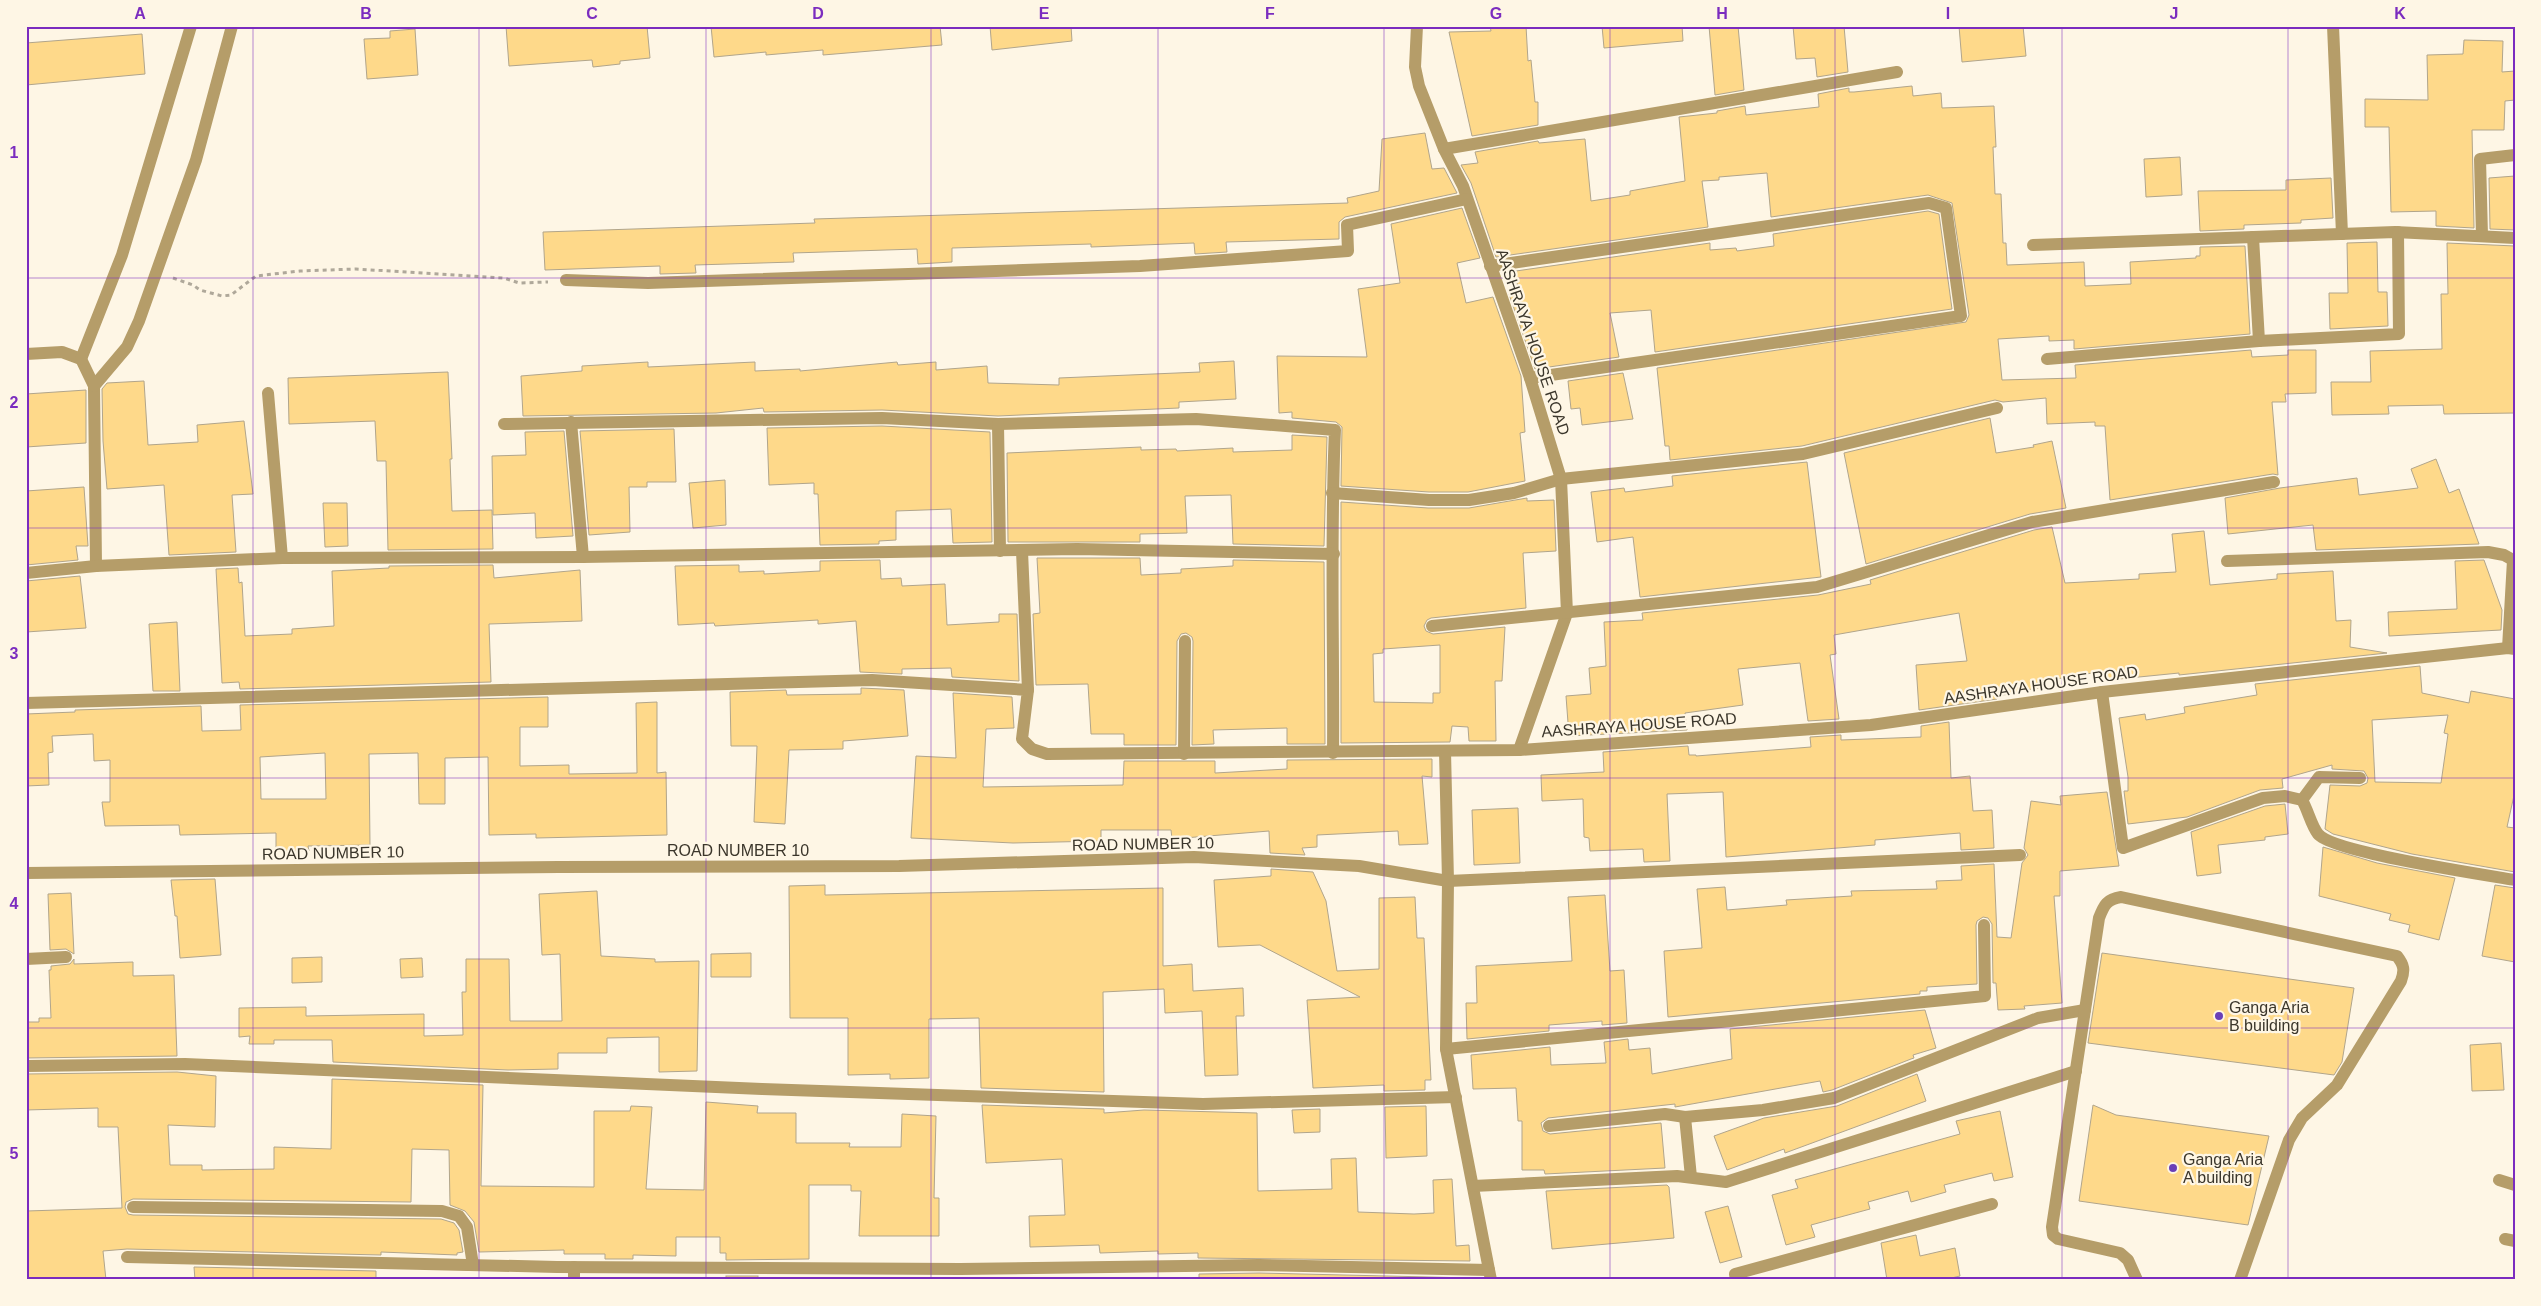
<svg xmlns="http://www.w3.org/2000/svg" width="2541" height="1306" font-family="Helvetica,sans-serif">
  <style>
    .building { fill: #fed98a; stroke: #b1a58b; fill-rule: evenodd }
    .lines { fill: none; stroke-linecap: round; stroke-linejoin: round }
    .path { stroke: #afa89a; stroke-width: 3; stroke-dasharray: 4 4; stroke-linecap: butt }
    .minor { stroke: #b59d69; stroke-width: 12 }
    .grid { fill: none; stroke: #7b2cbf; stroke-width: 1; stroke-opacity: 0.55 }
    .poi-dot { fill: #6a3fb7; stroke: #fef6e5; stroke-width: 2 }
    .labels { text-anchor: middle; dominant-baseline: central; stroke-width: 4.5; stroke-linejoin: round; paint-order: stroke }
    .street-label { font-size: 16px; fill: #3b362b; stroke: #fef6e5 }
    .poi-label { font-size: 16px; fill: #3b362b; stroke: #fef6e5; text-anchor: start }
    .neatline { fill: none; stroke: #7b2cbf; stroke-width: 2 }
    .grid-label { font-size: 16px; text-anchor: middle; font-weight: bold; fill: #7b2cbf }
  </style>
  <rect width="100%" height="100%" fill="#fef6e5"/>
  <g class="building">
    <polygon points="506,26 647,26 650,58 620,61 620,64 593,67 592,60 509,66"/>
    <polygon points="711,26 940,26 942,45 823,55 823,50 766,55 766,52 714,57"/>
    <polygon points="990,26 1071,26 1072,41 992,50"/>
    <polygon points="1490,26 1526,26 1528,61 1531,60 1535,102 1538,102 1538,125 1472,136 1449,32 1491,31"/>
    <polygon points="1602,26 1682,26 1683,41 1604,48"/>
    <polygon points="1709,26 1738,26 1744,90 1715,95"/>
    <polygon points="1793,26 1844,26 1848,72 1817,77 1815,58 1796,59"/>
    <polygon points="1959,26 2023,26 2026,56 1962,62"/>
    <polygon points="415,29 418,75 367,79 364,39 390,38 390,31"/>
    <polygon points="142,34 145,74 26,85 26,43"/>
    <polygon points="2464,40 2503,41 2502,72 2515,71 2515,100 2505,101 2504,130 2472,130 2474,228 2436,226 2436,211 2391,212 2389,127 2365,127 2365,99 2428,100 2427,55 2463,54"/>
    <polygon points="1912,86 1913,96 1941,93 1942,108 1994,106 1996,147 1993,147 1995,194 2001,194 2003,243 2006,243 2007,265 2084,262 2085,286 2131,284 2130,262 2196,258 2196,256 2200,256 2200,247 2245,246 2250,334 2074,349 2074,340 2049,341 2049,336 1998,339 2002,380 2076,378 2075,365 2251,350 2252,357 2288,355 2288,350 2316,350 2316,393 2285,394 2286,402 2272,402 2278,475 2273,474 2110,500 2105,426 2095,426 2095,422 2047,424 2046,398 2003,402 1995,400 1802,446 1670,460 1669,446 1665,446 1657,368 1966,322 1969,315 1952,203 1928,195 1771,217 1767,173 1719,177 1719,180 1702,181 1708,227 1496,257 1471,183 1461,165 1478,163 1475,152 1538,141 1539,143 1585,139 1591,201 1630,195 1630,191 1685,181 1679,117 1717,113 1717,111 1745,106 1746,115 1819,107 1818,94 1849,88 1849,92 1854,92"/>
    <polygon points="1425,133 1432,169 1444,168 1457,193 1345,217 1339,222 1339,239 1226,242 1227,252 1195,254 1194,243 1091,247 1091,244 952,248 952,262 918,264 917,249 793,253 794,262 695,265 696,273 660,274 660,266 545,270 543,232 815,223 814,219 1348,203 1347,198 1379,191 1382,139"/>
    <polygon points="2180,157 2182,195 2146,197 2144,159"/>
    <polygon points="2515,176 2515,230 2490,229 2489,178"/>
    <polygon points="2331,178 2333,218 2301,220 2301,223 2244,225 2244,229 2200,231 2198,191 2286,190 2286,180"/>
    <polygon points="1462,208 1480,258 1457,263 1466,303 1493,297 1521,376 1525,432 1520,433 1525,481 1468,492 1429,492 1341,486 1342,427 1336,422 1292,418 1292,412 1279,413 1277,356 1367,357 1358,289 1400,283 1391,224"/>
    <polygon points="1928,211 1939,214 1952,309 1655,352 1651,310 1610,313 1619,357 1535,369 1509,294 1518,293 1516,271 1710,243 1710,250 1736,248 1737,251 1774,246 1773,234"/>
    <polygon points="2377,242 2378,292 2387,292 2388,326 2330,329 2329,293 2348,293 2347,243"/>
    <polygon points="2447,243 2515,246 2515,413 2444,414 2443,405 2388,406 2389,414 2332,415 2331,382 2371,382 2370,351 2442,349 2441,294 2448,294"/>
    <polygon points="1234,361 1236,399 1179,402 1179,408 998,416 882,410 764,412 763,408 716,413 523,416 521,376 582,371 582,366 648,362 648,367 755,362 755,371 800,369 800,371 897,362 898,365 936,362 936,370 987,366 988,383 1059,385 1059,378 1200,372 1199,363"/>
    <polygon points="448,372 452,459 450,459 452,511 492,510 493,549 388,550 386,461 377,461 375,421 289,424 288,378"/>
    <polygon points="1623,373 1633,419 1582,425 1580,408 1571,409 1568,381"/>
    <polygon points="144,381 148,445 198,442 197,425 244,421 253,494 232,495 236,552 169,555 164,485 107,489 103,441 102,389 107,383"/>
    <polygon points="86,390 86,443 26,447 26,394"/>
    <polygon points="1990,418 1996,453 2034,447 2033,445 2052,441 2066,508 2030,514 1866,564 1844,453"/>
    <polygon points="882,426 990,432 992,542 953,543 951,509 896,511 896,540 879,541 879,544 820,545 818,494 814,494 814,483 769,485 767,428"/>
    <polygon points="674,429 676,482 647,482 647,487 629,487 630,532 589,535 580,431"/>
    <polygon points="564,431 573,536 536,538 535,513 493,515 492,456 526,455 525,432"/>
    <polygon points="1292,435 1327,437 1324,546 1233,544 1231,495 1185,496 1187,533 1140,534 1140,542 1008,542 1007,453 1141,447 1141,450 1176,449 1177,451 1233,448 1233,452 1292,450"/>
    <polygon points="2436,459 2449,493 2459,489 2479,544 2316,550 2313,525 2228,534 2225,498 2280,488 2357,478 2359,495 2418,488 2411,469"/>
    <polygon points="1807,462 1821,577 1640,597 1633,537 1597,542 1591,492 1624,488 1625,492 1673,486 1672,476"/>
    <polygon points="725,480 726,525 693,528 689,483"/>
    <polygon points="84,487 88,546 76,546 78,560 26,565 26,491"/>
    <path d="M1527 498V501L1554 500 1556 551 1523 553 1526 608 1431 618 1427 620 1424 626 1426 631 1433 634 1505 627 1502 681H1495L1496 741H1469L1468 727 1452 726 1450 742 1341 743V502L1428 508H1469ZM1440 645V693H1433V703L1374 702 1373 654 1383 653V649Z"/>
    <polygon points="323,503 347,503 348,546 325,547"/>
    <polygon points="2052,527 2065,583 2139,579 2139,574 2176,572 2172,534 2204,531 2210,585 2277,579 2277,574 2333,571 2336,621 2351,620 2350,647 2387,653 2179,675 2179,673 2099,681 2098,672 2038,682 2039,688 2018,691 2018,694 1997,695 1997,699 1919,710 1916,665 1967,661 1959,613 1834,635 1836,654 1830,655 1839,719 1808,721 1800,663 1738,669 1743,705 1685,713 1687,730 1569,736 1566,696 1591,694 1589,668 1606,666 1604,622 1643,620 1642,613 1818,595 1871,584 1870,580 2034,530"/>
    <polygon points="1037,558 1140,558 1141,575 1181,573 1181,569 1233,566 1233,560 1324,562 1325,744 1287,744 1287,728 1213,730 1214,744 1192,745 1193,641 1192,637 1186,633 1181,634 1177,641 1176,745 1124,745 1124,734 1091,734 1088,684 1036,685 1033,614 1040,613"/>
    <polygon points="880,560 881,579 901,578 902,586 945,584 947,625 999,622 999,614 1017,614 1019,681 952,677 951,668 902,669 902,674 860,672 856,621 818,624 818,620 715,626 714,623 678,625 675,566 739,565 739,572 764,571 764,574 820,571 820,561"/>
    <polygon points="2484,560 2502,610 2501,630 2389,636 2388,612 2457,609 2455,561"/>
    <polygon points="493,565 494,578 580,570 582,621 489,624 491,682 240,689 239,682 222,683 216,569 238,568 239,583 242,582 245,636 292,634 292,629 334,626 332,571 389,568 389,566"/>
    <polygon points="80,576 86,628 26,632 26,581"/>
    <polygon points="177,622 180,691 153,691 149,624"/>
    <path d="M2420 666 2422 693 2469 703 2471 691 2515 699V791L2507 827 2515 828V872L2412 854 2333 834 2325 829 2330 785 2360 786 2367 783 2368 778 2364 771 2332 769V765L2282 779 2283 788 2260 790 2187 817 2128 824 2124 791H2128V777L2119 718 2145 714 2146 720 2185 713 2184 707 2257 695 2255 684ZM2448 715 2444 733 2448 734 2441 783 2375 782 2372 720Z"/>
    <polygon points="861,688 904,690 908,736 843,741 843,749 789,750 785,824 754,822 757,746 731,746 730,692 786,690 787,695 861,694"/>
    <polygon points="953,693 1012,697 1014,728 986,729 983,787 1123,785 1124,761 1215,761 1215,773 1287,769 1287,760 1432,759 1432,777 1422,776 1428,844 1399,845 1398,831 1317,835 1317,847 1302,848 1305,855 1270,853 1269,831 1172,839 1171,830 1101,830 1101,841 1013,843 911,838 916,756 956,758"/>
    <path d="M548 697V727H520V766L569 765V774L637 773 636 703 657 702V773L666 772 667 835 536 838V834L489 835 488 757 445 758V804H419L418 753 369 754 370 845 308 846 309 851H276V833L180 835 179 825 105 826 102 802H110V760L94 761 93 734 52 736 53 752 48 753 49 785 26 786V714L75 712V710L201 706 202 731 241 730 240 705ZM325 753 326 799H261L260 757Z"/>
    <polygon points="1949,722 1951,778 1970,776 1973,811 1992,810 1994,848 1961,850 1960,833 1875,840 1875,845 1726,857 1723,792 1667,794 1670,861 1644,862 1643,849 1590,851 1589,838 1584,837 1583,799 1542,801 1541,775 1604,772 1603,752 1688,746 1689,755 1696,755 1696,756 1811,747 1810,737 1841,735 1841,740 1921,737 1921,726"/>
    <polygon points="2107,792 2119,866 2060,871 2060,896 2054,896 2062,1003 2024,1006 2025,1009 1998,1010 1996,983 1993,983 1992,924 1988,918 1983,917 1977,921 1976,925 1977,984 1927,987 1927,991 1920,991 1920,994 1668,1017 1664,951 1702,948 1697,889 1725,887 1727,910 1787,905 1786,900 1852,896 1851,891 1937,889 1936,881 1962,880 1961,866 1994,864 1997,937 2011,938 2022,863 2028,855 2024,848 2031,801 2061,805 2060,796"/>
    <polygon points="2285,804 2288,834 2265,837 2265,840 2218,845 2221,873 2197,876 2191,832 2265,806"/>
    <polygon points="1518,808 1520,863 1474,865 1472,810"/>
    <polygon points="2323,847 2377,863 2455,878 2439,940 2408,932 2410,925 2389,920 2391,914 2319,896"/>
    <polygon points="1271,869 1313,872 1326,901 1337,971 1379,969 1379,898 1415,897 1417,938 1424,938 1431,1080 1425,1080 1425,1090 1384,1091 1384,1085 1313,1088 1307,1000 1360,997 1260,945 1218,947 1214,880 1271,876"/>
    <polygon points="215,879 221,955 180,958 177,916 175,916 171,880"/>
    <polygon points="825,885 825,895 1163,888 1163,966 1192,964 1193,991 1243,988 1244,1016 1236,1016 1238,1075 1205,1076 1202,1011 1165,1013 1164,989 1103,992 1104,1092 981,1088 979,1018 929,1019 929,1078 890,1079 890,1074 848,1075 848,1018 790,1018 789,886"/>
    <polygon points="2495,885 2515,888 2515,962 2482,956"/>
    <polygon points="597,891 601,956 655,959 655,962 699,961 697,1071 659,1072 659,1037 607,1038 607,1053 558,1053 558,1069 508,1070 333,1062 332,1040 274,1040 274,1044 249,1044 250,1036 239,1037 239,1008 306,1007 306,1016 424,1014 424,1036 463,1035 462,992 466,992 466,959 509,959 510,1021 562,1021 560,954 542,955 539,894"/>
    <polygon points="71,893 74,954 66,949 50,950 48,894"/>
    <polygon points="1605,895 1610,971 1624,970 1627,1023 1602,1025 1602,1021 1549,1025 1549,1031 1467,1039 1466,1003 1477,1003 1476,966 1572,961 1568,897"/>
    <polygon points="751,953 751,977 711,977 711,954"/>
    <polygon points="2102,953 2354,988 2342,1062 2334,1075 2088,1043"/>
    <polygon points="322,957 322,982 292,983 292,958"/>
    <polygon points="422,958 423,977 401,978 400,959"/>
    <polygon points="74,959 74,964 133,962 133,976 174,975 177,1056 26,1058 26,1022 39,1022 39,1018 51,1018 49,970 51,970 51,966 70,964"/>
    <polygon points="1925,1010 1936,1048 1913,1055 1914,1058 1911,1059 1832,1090 1823,1092 1820,1081 1675,1107 1675,1104 1548,1118 1541,1123 1543,1131 1550,1134 1661,1123 1665,1168 1545,1174 1544,1170 1522,1170 1522,1121 1518,1121 1516,1088 1473,1089 1471,1055 1550,1047 1551,1065 1606,1063 1604,1042 1628,1039 1629,1050 1650,1048 1652,1074 1732,1059 1730,1029"/>
    <polygon points="2501,1043 2504,1090 2472,1091 2470,1045"/>
    <polygon points="177,1072 216,1076 215,1127 168,1125 170,1165 202,1165 202,1170 274,1169 274,1147 331,1149 332,1079 483,1085 481,1186 594,1187 594,1111 630,1111 631,1106 652,1107 646,1189 704,1190 706,1102 758,1106 757,1113 796,1113 796,1143 850,1143 849,1147 901,1147 902,1114 936,1116 934,1198 939,1198 939,1236 859,1236 861,1191 851,1191 851,1185 809,1185 809,1259 726,1260 726,1253 720,1253 720,1237 676,1237 676,1256 633,1255 633,1259 605,1259 605,1254 564,1254 564,1250 479,1252 474,1222 465,1211 450,1205 449,1150 412,1149 411,1202 133,1199 126,1202 125,1207 128,1214 133,1215 441,1219 454,1223 459,1230 463,1252 457,1253 457,1255 381,1252 381,1255 127,1249 103,1251 106,1280 26,1280 26,1211 122,1208 118,1127 98,1127 98,1108 26,1110 26,1074"/>
    <polygon points="1917,1074 1926,1101 1785,1153 1784,1149 1727,1170 1714,1136 1764,1118 1837,1106"/>
    <polygon points="982,1105 1104,1109 1104,1113 1144,1110 1257,1113 1258,1191 1332,1189 1331,1159 1356,1158 1358,1212 1414,1214 1434,1213 1433,1180 1452,1179 1456,1246 1469,1245 1470,1261 1198,1258 1198,1253 1158,1254 1158,1251 1100,1253 1099,1245 1030,1247 1029,1216 1065,1215 1062,1159 986,1163"/>
    <polygon points="2093,1105 2116,1115 2269,1136 2248,1225 2079,1201"/>
    <polygon points="1426,1106 1427,1156 1386,1158 1385,1107"/>
    <polygon points="1320,1109 1320,1132 1294,1133 1292,1110"/>
    <polygon points="2000,1111 2013,1177 1994,1181 1992,1173 1944,1185 1946,1192 1911,1202 1908,1191 1868,1202 1870,1209 1811,1225 1815,1237 1786,1245 1772,1195 1798,1188 1795,1180 1960,1134 1956,1121"/>
    <polygon points="1667,1185 1669,1187 1674,1238 1552,1249 1546,1191"/>
    <polygon points="1728,1206 1742,1257 1720,1263 1705,1212"/>
    <polygon points="1916,1235 1920,1256 1955,1248 1960,1276 1943,1280 1887,1280 1881,1243"/>
    <polygon points="194,1267 376,1271 376,1280 195,1280"/>
    <polygon points="1259,1273 1472,1278 1472,1280 1199,1280 1199,1274"/>
    <rect x="726" y="1276" width="32" height="4"/>
  </g>
  <g class="lines">
    <polyline class="path" points="173,278 193,285 200,290 222,296 231,295 256,276 300,271 356,269 504,278 519,283 548,282"/>
    <g class="minor">
      <polyline points="1417,26 1415,67 1419,86 1444,149 1463,186 1530,378 1561,479 1567,613 1519,750"/>
      <polyline points="2333,26 2342,234"/>
      <polyline points="1444,149 1897,72"/>
      <polyline points="2482,236 2480,159 2515,155"/>
      <polyline points="2253,237 2259,341"/>
      <polyline points="2033,245 2395,232 2515,238"/>
      <polyline points="1490,266 1929,203 1946,208 1961,316 1530,378"/>
      <polyline points="566,280 648,283 1140,266 1348,251 1347,225 1467,199"/>
      <polyline points="26,354 62,352 81,359 94,386 96,566"/>
      <polyline points="81,359 122,255 191,26"/>
      <polyline points="2047,359 2259,341 2399,334 2398,232"/>
      <polyline points="94,386 127,347 139,321 196,160 232,26"/>
      <polyline points="268,393 282,558"/>
      <polyline points="571,422 583,557"/>
      <path d="M504 424 882 418 998 424 1196 419 1335 430C1330 537 1334 646 1333 753"/>
      <polyline points="998,424 1000,551"/>
      <polyline points="1332,493 1429,500 1469,500 1514,493 1561,479 1803,454 1997,408"/>
      <polyline points="1022,551 1028,690"/>
      <polyline points="2227,561 2488,552 2504,555 2513,560 2508,648"/>
      <polyline points="26,573 96,566 282,558 583,557 1077,549 1334,554"/>
      <polyline points="1432,626 1817,587 2032,522 2274,482"/>
      <path d="M2102 692 2123 848 2263 798 2285 796 2302 800C2308 810 2311 825 2318 834 2332 852 2485 875 2515 880"/>
      <polyline points="26,703 872,680 1028,690 1022,739 1032,749 1047,754 1519,750 1871,725 2102,692 2508,648 2515,649"/>
      <polyline points="1445,751 1448,881 1446,1049 1491,1280"/>
      <polyline points="1184,754 1185,641"/>
      <polyline points="2302,800 2319,777 2360,778"/>
      <polyline points="26,873 559,867 899,866 1194,857 1359,866 1448,881 2020,855"/>
      <polyline points="26,959 66,957"/>
      <polyline points="1446,1049 1985,996 1984,925"/>
      <polyline points="26,1066 185,1064 762,1089 1203,1104 1456,1097"/>
      <polyline points="1685,1117 1691,1177"/>
      <polyline points="1549,1126 1665,1114 1685,1117 1763,1110 1834,1098 2038,1018 2085,1010"/>
      <polyline points="2499,1180 2515,1185"/>
      <polyline points="1473,1186 1677,1176 1726,1182 2076,1071"/>
      <polyline points="133,1207 442,1211 459,1216 467,1227 473,1265"/>
      <polyline points="2505,1239 2515,1241"/>
      <polyline points="127,1257 557,1267 960,1269 1259,1265 1489,1270"/>
      <polyline points="574,1280 574,1267"/>
      <polyline points="1736,1280 1735,1274 1992,1204"/>
      <path d="M2137 1280 2128 1260 2120 1253 2058 1239 2053 1235 2052 1227 2099 918C2104 905 2107 899 2121 897L2397 956C2404 965 2405 970 2401 981L2337 1085 2302 1118 2289 1140 2240 1280"/>
    </g>
  </g>
  <path class="grid" d="M253 26V1280M479 26V1280M706 26V1280M931 26V1280M1158 26V1280M1384 26V1280M1610 26V1280M1835 26V1280M2062 26V1280M2288 26V1280M26 278H2515M26 528H2515M26 778H2515M26 1028H2515"/>
  <g class="poi-dot">
    <circle cx="2219" cy="1016" r="5"/>
    <circle cx="2173" cy="1168" r="5"/>
  </g>
  <g class="labels">
    <g class="street-label">
      <text transform="translate(1533 342) rotate(71)">AASHRAYA HOUSE ROAD</text>
      <text transform="translate(2041 685) rotate(-8)">AASHRAYA HOUSE ROAD</text>
      <text transform="translate(1639 725) rotate(-4)">AASHRAYA HOUSE ROAD</text>
      <text transform="translate(1143 844) rotate(-1)">ROAD NUMBER 10</text>
      <text x="738" y="850">ROAD NUMBER 10</text>
      <text transform="translate(333 853) rotate(-1)">ROAD NUMBER 10</text>
    </g>
    <g class="poi-label">
      <text x="2229" y="1007">Ganga Aria<tspan x="2229" dy="18">B building</tspan></text>
      <text x="2183" y="1159">Ganga Aria<tspan x="2183" dy="18">A building</tspan></text>
    </g>
  </g>
  <rect width="2541" height="1306" fill="none" stroke="#fef6e5" stroke-width="55"/>
  <rect x="28" y="28" width="2486" height="1250" class="neatline"/>
  <g class="grid-label">
    <text x="140" y="19">A</text>
    <text x="366" y="19">B</text>
    <text x="592" y="19">C</text>
    <text x="818" y="19">D</text>
    <text x="1044" y="19">E</text>
    <text x="1270" y="19">F</text>
    <text x="1496" y="19">G</text>
    <text x="1722" y="19">H</text>
    <text x="1948" y="19">I</text>
    <text x="2174" y="19">J</text>
    <text x="2400" y="19">K</text>
    <text x="14" y="158">1</text>
    <text x="14" y="408">2</text>
    <text x="14" y="659">3</text>
    <text x="14" y="909">4</text>
    <text x="14" y="1159">5</text>
  </g>
</svg>
